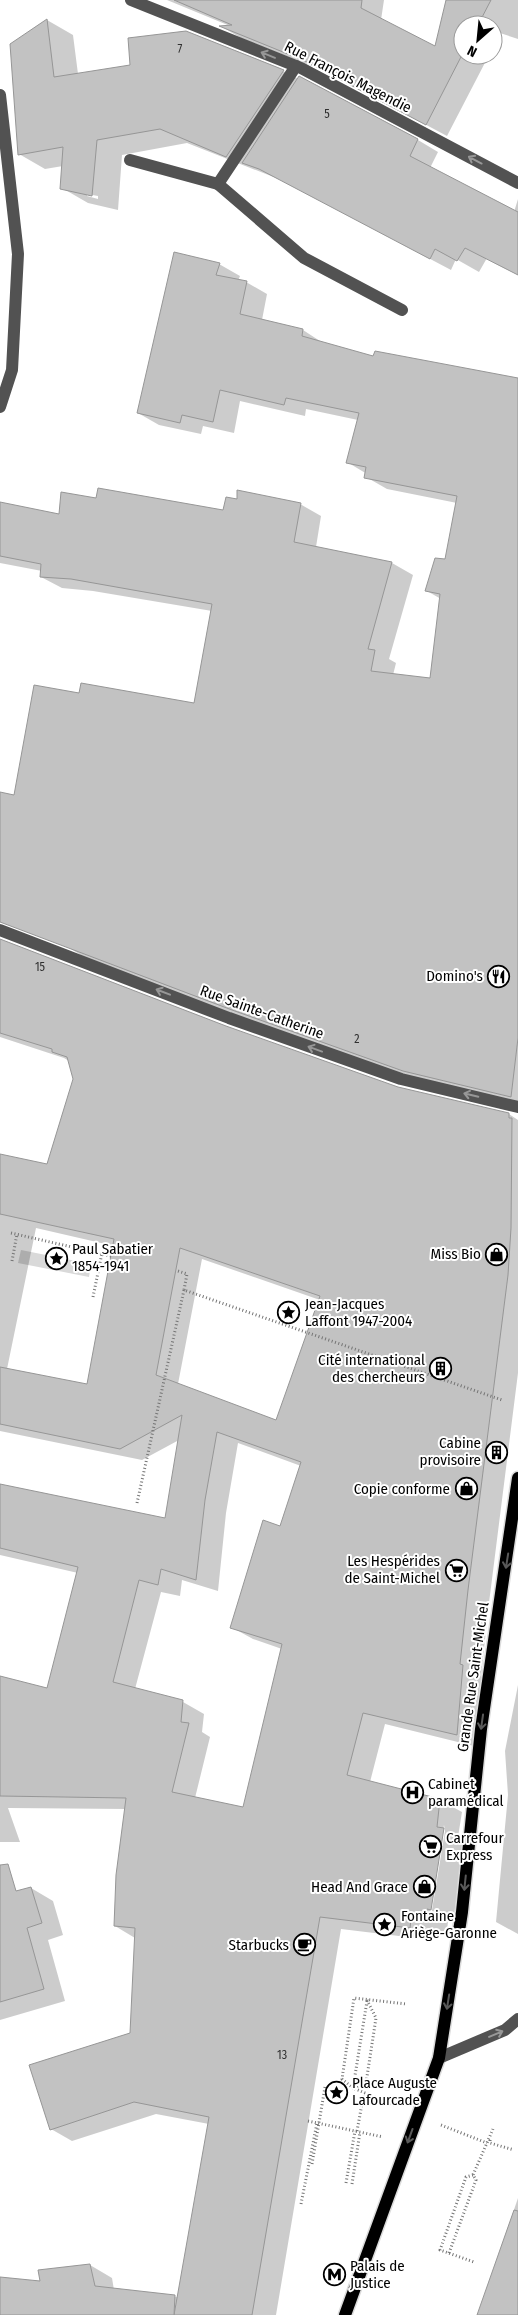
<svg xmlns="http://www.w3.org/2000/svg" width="518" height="2315" font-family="'Fira Sans Condensed',sans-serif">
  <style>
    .green { fill: #d9d9d9 }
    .shadow { fill: #0003; fill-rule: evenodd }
    .building { fill: #c2c2c2; stroke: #969696; fill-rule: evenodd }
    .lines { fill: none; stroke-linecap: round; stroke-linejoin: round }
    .major-casing { stroke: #dbdbdb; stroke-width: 15 }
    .path { stroke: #747474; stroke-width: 3; stroke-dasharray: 1 2.5; stroke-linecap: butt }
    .minor { stroke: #525252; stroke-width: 12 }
    .major { stroke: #000; stroke-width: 12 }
    .oneway { stroke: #979797 }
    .oneway2 { stroke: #595959 }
    .labels { text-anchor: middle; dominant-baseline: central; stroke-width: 4; stroke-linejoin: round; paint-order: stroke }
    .number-label { font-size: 12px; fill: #303030 }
    .street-label { font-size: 15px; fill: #000; stroke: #fff }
    .poi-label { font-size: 15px; fill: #000; stroke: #fff; text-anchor: end }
  </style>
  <rect width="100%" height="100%" fill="#fff"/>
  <polygon class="green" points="21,1250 91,1264 89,1277 18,1263"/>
  <g class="shadow">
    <polygon points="167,0 384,0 381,20 436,48 447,0 518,0 518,39 500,33 493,47 493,25 463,25 463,55 489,55 447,136 327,72 241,38 222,27 230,26"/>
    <path d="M47 20 73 35 78 74 283 71 418 140 438 152 430 168 514 212 518 199V275L487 258 479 272 456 259 451 270 281 180 187 143 122 155 118 210 88 203 62 188 63 166 45 169 19 154ZM87 194 98 196V199L87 196Z"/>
    <polygon points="219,264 240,276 238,281 246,282 267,294 262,320 303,330 323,343 374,357 518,379 518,1105 425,1082 254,1022 84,957 63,944 0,921 0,794 15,797 80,695 195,704 212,611 93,591 62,588 41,577 42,571 0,563 0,503 61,515 97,499 224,512 238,500 300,504 321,516 316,547 392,563 413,575 389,659 396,663 393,675 431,680 441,599 427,591 446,561 457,503 387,489 366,477 367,474 347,462 358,420 306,409 305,416 240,401 234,433 203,426 201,434 159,425 138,413"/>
    <path d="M0 955 226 1027 398 1088 509 1114 518 1120V1373L489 1603 481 1677 484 1679 478 1747 385 1724 370 1782 440 1800 462 1812 458 1837 465 1841 453 1922 448 1921 447 1932 433 1930 432 1940 341 1929 276 2315H0V2278L42 2282 90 2265 112 2278 114 2290 178 2297 209 2124 156 2114 72 2141 51 2129 131 2034 135 1938 115 1926 126 1809 8 1808 20 1842H0V1678L48 1690 78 1573 0 1555V1485L166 1519 179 1440 142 1460 0 1431V1156L48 1165 75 1079 69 1061 64 1058 0 1037ZM36 1228 114 1246 88 1386 7 1369ZM202 1259 320 1300 277 1421 178 1384ZM238 1443 301 1466 281 1528 231 1627 253 1639 282 1649 244 1809 195 1798 210 1737 202 1732 204 1714 183 1702 135 1689 161 1592 180 1596 182 1580 218 1591 226 1513ZM444 1825 445 1831 431 1916H429Z"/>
    <polygon points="518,1685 518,1934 496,1922 508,1795 505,1751"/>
    <polygon points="31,1888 53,1901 63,1935 48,1940 65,2001 0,2020 0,1897"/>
    <polygon points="518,2198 518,2315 478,2315"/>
  </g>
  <g class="building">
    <polygon points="174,0 362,0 361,8 435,46 446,0 491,0 478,25 463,25 463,53 426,125 305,61 219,26 232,25"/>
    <polygon points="47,19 54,77 130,65 128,38 186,31 284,70 226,157 160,129 97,140 92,196 60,189 63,147 18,155 10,44"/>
    <polygon points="299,76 418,139 410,156 518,212 518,275 465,248 457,261 435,249 430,259 259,169 242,163"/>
    <polygon points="174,252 220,263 216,275 247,281 240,314 303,329 302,336 373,356 375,351 518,378 518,1038 511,1097 403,1071 232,1010 0,922 0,792 14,795 34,685 79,693 81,683 194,703 212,604 71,579 40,577 41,564 0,556 0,502 59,514 61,492 96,498 98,488 223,510 226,497 237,499 237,490 301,503 294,542 392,562 368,649 375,650 371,671 430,678 440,594 425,591 435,558 445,559 457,496 364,478 366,467 346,463 359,413 286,398 284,405 220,390 213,422 182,415 180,423 137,413"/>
    <path d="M0 939 226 1026 398 1087 509 1113V1118H512L511 1228 508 1275 468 1590 460 1664 463 1665 457 1735 363 1713 347 1775 440 1799 437 1827 444 1828 431 1910 427 1909 425 1921 411 1919 410 1928 320 1917 252 2315H174L209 2117 134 2102 50 2130 29 2065 130 2033 135 1928 114 1926 116 1875 126 1798 0 1796V1676L47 1688 78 1567 0 1548V1484L165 1518 182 1415 120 1449 0 1424V1367L87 1384 114 1239 0 1214V1154L47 1164 73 1079 67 1057 52 1052V1049L0 1033ZM180 1248 320 1296 276 1420 156 1375ZM217 1432 301 1462 280 1526 263 1520 230 1628 282 1644 243 1807 172 1792 189 1723 181 1722 183 1700 113 1682 139 1580 158 1585 161 1569 196 1580 205 1500Z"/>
    <polygon points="8,1864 16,1891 31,1887 42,1923 27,1928 44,1989 0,2002 0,1865"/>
    <polygon points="514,2210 518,2211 518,2315 477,2315"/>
    <polygon points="90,2264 95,2286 175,2295 174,2315 0,2315 0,2277 40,2281 38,2270"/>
  </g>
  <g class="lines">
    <defs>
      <polyline id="major" points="345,2315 439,2058 462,1912 481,1729 518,1478"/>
    </defs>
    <use href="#major" class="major-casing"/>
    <g class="path">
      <polyline points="11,1233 111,1256"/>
      <polyline points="12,1261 17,1234"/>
      <polyline points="178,1271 187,1274 184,1290 502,1400"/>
      <polyline points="93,1297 102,1253"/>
      <polyline points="137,1503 184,1290"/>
      <polyline points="367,2000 376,2018 366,2083 353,2088 394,2105"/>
      <polyline points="367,2001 353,2088 342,2079 354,1998 406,2004"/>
      <polyline points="308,2121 383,2137"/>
      <polyline points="441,2125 487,2143"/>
      <polyline points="357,2131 364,2093"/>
      <polyline points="490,2140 490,2143 514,2150"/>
      <polyline points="312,2164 325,2087"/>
      <polyline points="473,2175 466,2177 440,2250 474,2262"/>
      <polyline points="346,2183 355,2131"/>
      <polyline points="352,2184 360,2132"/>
      <polyline points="301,2204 317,2123"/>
      <polyline points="449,2253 476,2180 473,2175 493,2129"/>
    </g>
    <g class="minor">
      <polyline points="131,0 301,68 518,183"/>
      <polyline points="296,66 218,184 304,258 402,310"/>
      <polyline points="0,95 18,254 12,370 0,407"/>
      <polyline points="130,160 218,184"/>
      <polyline points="0,930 229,1018 401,1079 518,1107"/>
      <polyline points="439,2058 505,2030 518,2019"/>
    </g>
    <use href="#major" class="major"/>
  </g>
  <defs><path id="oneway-shaft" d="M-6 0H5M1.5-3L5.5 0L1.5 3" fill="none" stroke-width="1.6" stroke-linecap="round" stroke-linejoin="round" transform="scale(1.25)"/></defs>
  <g class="oneway">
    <use href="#oneway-shaft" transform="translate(268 55) rotate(-158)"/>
    <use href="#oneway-shaft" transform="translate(475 160) rotate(-152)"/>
    <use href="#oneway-shaft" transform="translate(163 992) rotate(-159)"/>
    <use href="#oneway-shaft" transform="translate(315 1049) rotate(-160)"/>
    <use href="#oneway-shaft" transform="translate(471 1095) rotate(-167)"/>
    <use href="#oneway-shaft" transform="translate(496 2034) rotate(-23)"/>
  </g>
  <g class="oneway2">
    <use href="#oneway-shaft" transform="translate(507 1561) rotate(99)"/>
    <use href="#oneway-shaft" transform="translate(482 1722) rotate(98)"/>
    <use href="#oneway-shaft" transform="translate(465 1883) rotate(96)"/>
    <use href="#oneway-shaft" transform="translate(448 2002) rotate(99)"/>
    <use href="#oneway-shaft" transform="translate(410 2136) rotate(110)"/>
  </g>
  <defs>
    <symbol id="restaurant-ring" viewBox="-11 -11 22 22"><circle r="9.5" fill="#fff" stroke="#000" stroke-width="1.5"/><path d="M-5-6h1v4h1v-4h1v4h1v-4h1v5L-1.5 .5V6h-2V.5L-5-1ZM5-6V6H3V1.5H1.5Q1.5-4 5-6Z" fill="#000"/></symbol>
    <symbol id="shop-ring" viewBox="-11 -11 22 22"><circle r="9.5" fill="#fff" stroke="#000" stroke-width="1.5"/><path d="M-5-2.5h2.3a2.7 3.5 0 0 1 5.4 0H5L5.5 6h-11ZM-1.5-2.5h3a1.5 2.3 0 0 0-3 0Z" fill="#000"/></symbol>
    <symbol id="sight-ring" viewBox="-11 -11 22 22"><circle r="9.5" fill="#fff" stroke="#000" stroke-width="1.5"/><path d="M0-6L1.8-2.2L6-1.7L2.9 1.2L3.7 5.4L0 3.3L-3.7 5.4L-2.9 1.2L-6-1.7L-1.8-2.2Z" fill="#000"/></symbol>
    <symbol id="building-ring" viewBox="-11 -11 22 22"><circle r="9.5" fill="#fff" stroke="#000" stroke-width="1.5"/><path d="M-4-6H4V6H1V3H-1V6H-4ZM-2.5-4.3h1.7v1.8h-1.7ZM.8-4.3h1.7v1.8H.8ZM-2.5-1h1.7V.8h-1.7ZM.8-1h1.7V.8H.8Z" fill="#000"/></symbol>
    <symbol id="supermarket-ring" viewBox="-11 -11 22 22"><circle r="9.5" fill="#fff" stroke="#000" stroke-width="1.5"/><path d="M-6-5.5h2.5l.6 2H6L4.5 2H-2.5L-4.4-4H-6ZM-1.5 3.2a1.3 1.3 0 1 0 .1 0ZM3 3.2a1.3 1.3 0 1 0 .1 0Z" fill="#000"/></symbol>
    <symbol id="hospital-ring" viewBox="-11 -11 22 22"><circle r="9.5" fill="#fff" stroke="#000" stroke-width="1.5"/><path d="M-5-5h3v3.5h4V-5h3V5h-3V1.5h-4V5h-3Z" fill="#000"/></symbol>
    <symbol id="cafe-ring" viewBox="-11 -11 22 22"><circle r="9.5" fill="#fff" stroke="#000" stroke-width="1.5"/><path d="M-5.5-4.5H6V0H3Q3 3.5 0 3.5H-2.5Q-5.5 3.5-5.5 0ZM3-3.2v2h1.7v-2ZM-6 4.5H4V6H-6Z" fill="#000"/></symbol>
    <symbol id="metro-ring" viewBox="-11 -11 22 22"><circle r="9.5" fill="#fff" stroke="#000" stroke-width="1.5"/><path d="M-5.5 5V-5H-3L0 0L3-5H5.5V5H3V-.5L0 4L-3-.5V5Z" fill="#000"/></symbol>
  </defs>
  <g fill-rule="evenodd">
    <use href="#restaurant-ring" x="486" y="964" width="25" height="25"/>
    <use href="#shop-ring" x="484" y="1242" width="25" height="25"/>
    <use href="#sight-ring" x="44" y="1246" width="25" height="25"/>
    <use href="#sight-ring" x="276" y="1300" width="25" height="25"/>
    <use href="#building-ring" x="428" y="1356" width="25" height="25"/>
    <use href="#building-ring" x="484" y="1440" width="25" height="25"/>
    <use href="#shop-ring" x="454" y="1476" width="25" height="25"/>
    <use href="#supermarket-ring" x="444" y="1558" width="25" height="25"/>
    <use href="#hospital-ring" x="400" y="1780" width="25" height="25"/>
    <use href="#supermarket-ring" x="418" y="1834" width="25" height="25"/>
    <use href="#shop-ring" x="412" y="1874" width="25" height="25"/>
    <use href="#sight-ring" x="372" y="1912" width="25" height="25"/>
    <use href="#cafe-ring" x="292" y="1932" width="25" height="25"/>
    <use href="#sight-ring" x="324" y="2080" width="25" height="25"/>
    <use href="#metro-ring" x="322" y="2262" width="25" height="25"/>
  </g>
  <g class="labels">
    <g class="number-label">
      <text x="180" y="49">7</text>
      <text x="327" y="114">5</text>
      <text x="40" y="967">15</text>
      <text x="357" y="1039">2</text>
      <text x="282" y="2055">13</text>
    </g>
    <g class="street-label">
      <text transform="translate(348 77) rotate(27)">Rue François Magendie</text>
      <text transform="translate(262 1012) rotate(20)">Rue Sainte-Catherine</text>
      <text transform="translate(473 1677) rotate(-82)">Grande Rue Saint-Michel</text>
    </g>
    <g class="poi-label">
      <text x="483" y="976">Domino's</text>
      <text x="72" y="1249" text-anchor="start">Paul Sabatier<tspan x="72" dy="17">1854-1941</tspan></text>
      <text x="481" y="1254">Miss Bio</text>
      <text x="305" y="1304" text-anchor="start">Jean-Jacques<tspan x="305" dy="17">Laffont 1947-2004</tspan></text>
      <text x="425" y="1360">Cité international<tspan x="425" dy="17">des chercheurs</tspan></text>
      <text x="481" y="1443">Cabine<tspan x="481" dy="17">provisoire</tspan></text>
      <text x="450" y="1489">Copie conforme</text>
      <text x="440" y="1561">Les Hespérides<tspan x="440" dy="17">de Saint-Michel</tspan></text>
      <text x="428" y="1784" text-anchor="start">Cabinet<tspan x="428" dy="17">paramédical</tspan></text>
      <text x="446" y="1838" text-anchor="start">Carrefour<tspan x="446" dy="17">Express</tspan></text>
      <text x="408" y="1887">Head And Grace</text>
      <text x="401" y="1916" text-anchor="start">Fontaine<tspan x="401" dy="17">Ariège-Garonne</tspan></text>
      <text x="289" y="1945">Starbucks</text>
      <text x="352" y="2083" text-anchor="start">Place Auguste<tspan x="352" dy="17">Lafourcade</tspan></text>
      <text x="350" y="2266" text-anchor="start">Palais de<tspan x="350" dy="17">Justice</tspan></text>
    </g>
  </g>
  <g transform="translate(478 40) rotate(207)"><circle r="24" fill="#ffffff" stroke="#999999"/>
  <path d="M0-4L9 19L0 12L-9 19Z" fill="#000000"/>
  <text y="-8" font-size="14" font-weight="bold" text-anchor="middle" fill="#000000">N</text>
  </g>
</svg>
